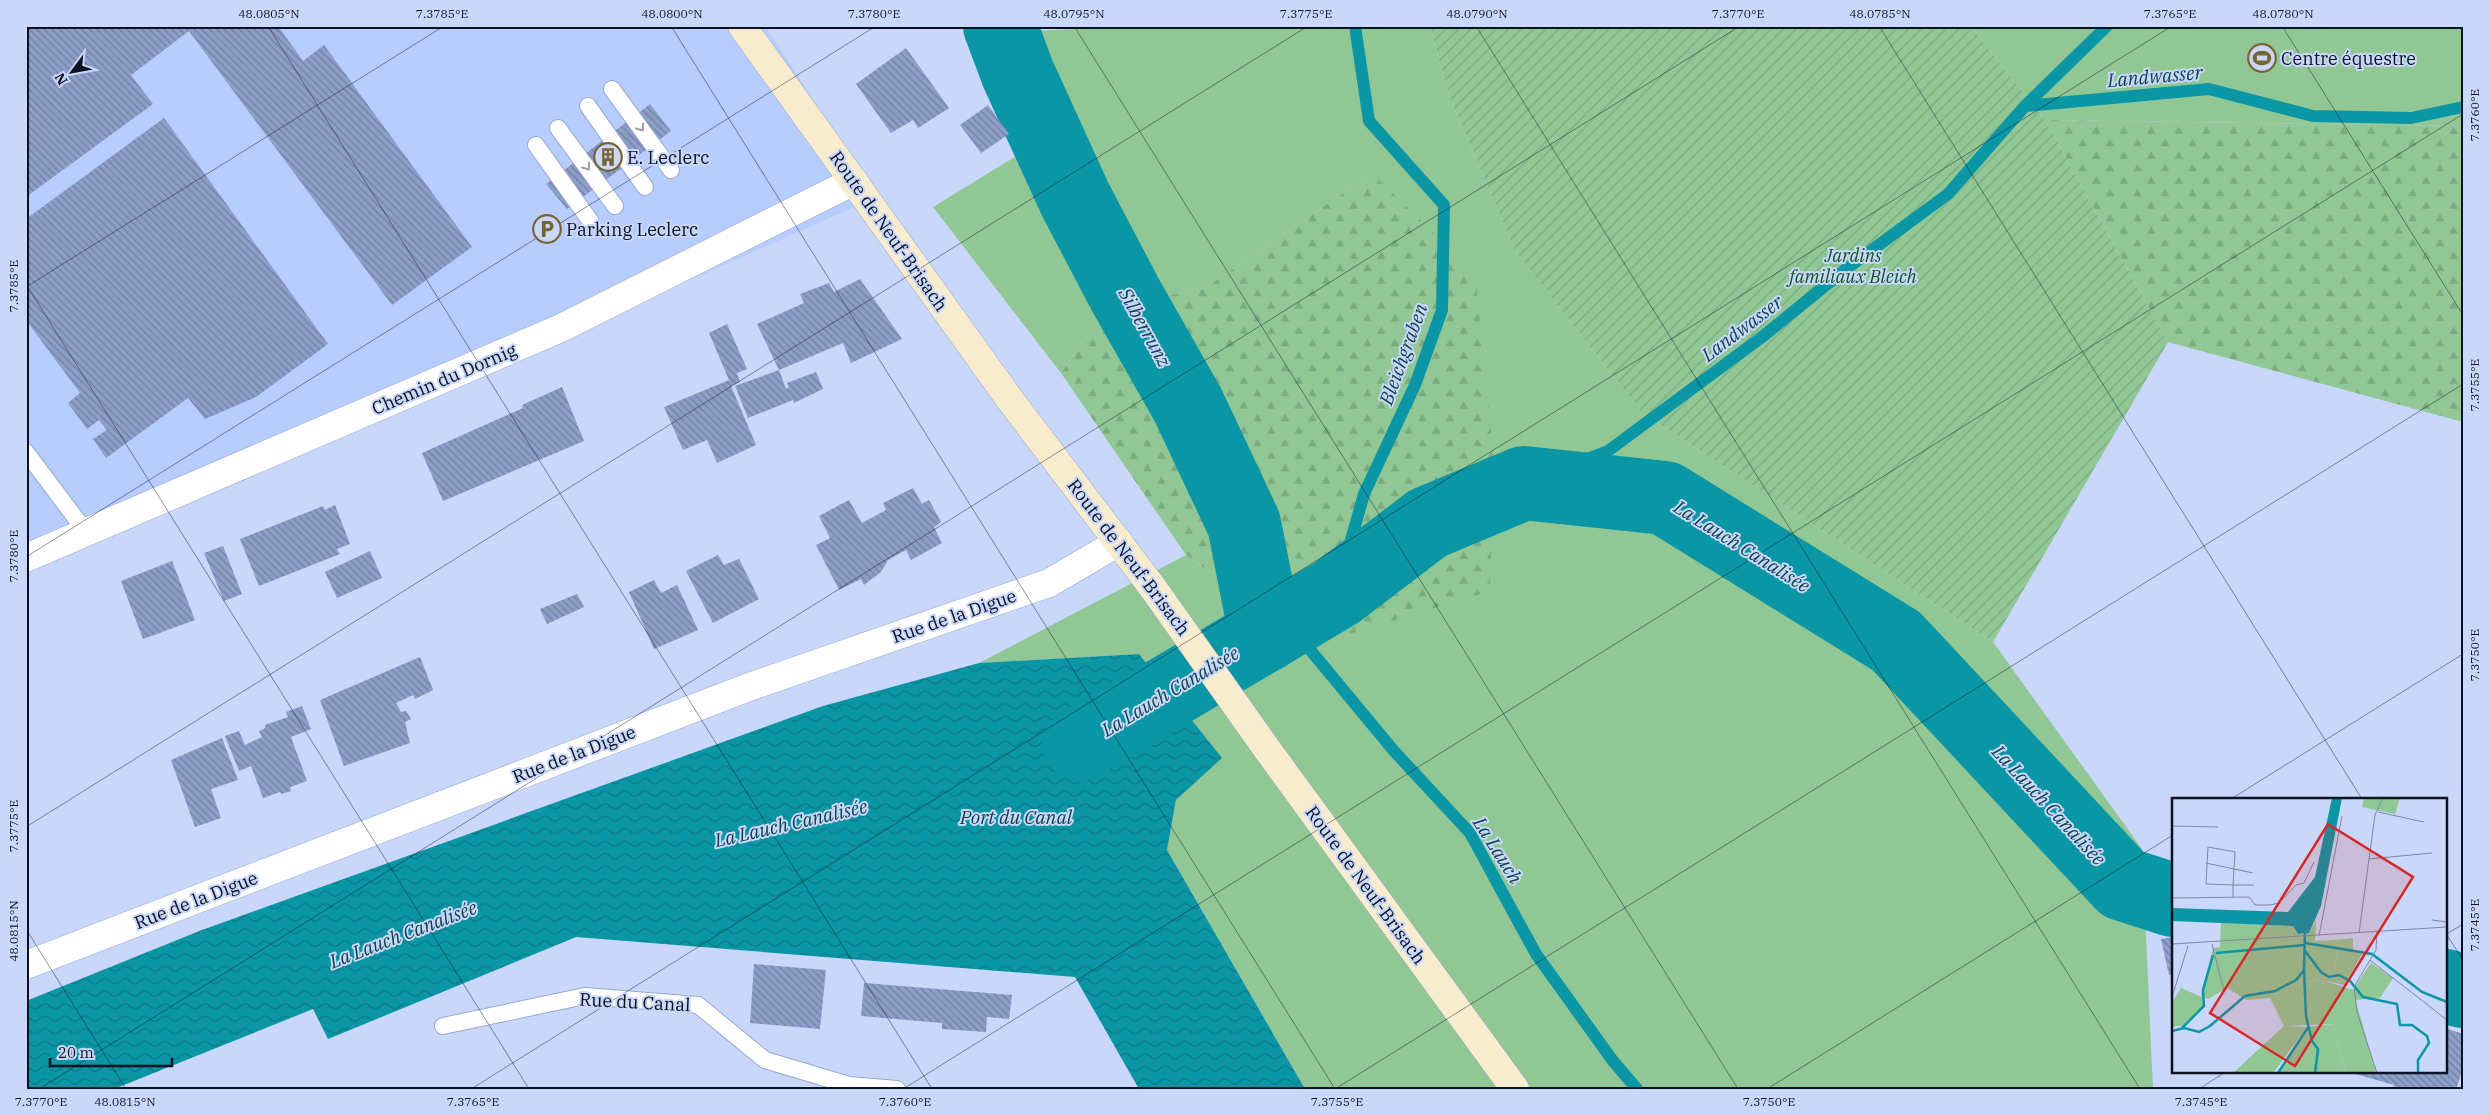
<svg xmlns="http://www.w3.org/2000/svg" width="2489" height="1115" font-family="'IBM Plex Serif',serif">
  <style>
    .built { fill: #b7ccff }
    .grass { fill: #90c795 }
    .forest { fill: url(#forest-firs) }
    .garden { fill: url(#garden-furrows) }
    .water { fill: url(#water-waves) }
    .lines { fill: none; stroke-linecap: round; stroke-linejoin: round }
    .stream { stroke: #0b96a5; stroke-width: 12 }
    .river { stroke: #0b96a5; stroke-width: 74 }
    .building { fill: url(#building-back-hatch) }
    .lane-casing { stroke: #96a8d2; stroke-width: 18 }
    .street-casing { stroke: #96a8d2; stroke-width: 29 }
    .secondary-casing { stroke: #96a8d2; stroke-width: 29 }
    .lane { stroke: #fff; stroke-width: 16 }
    .street { stroke: #fff; stroke-width: 28 }
    .secondary { stroke: #f8eccf; stroke-width: 28 }
    .oneway { stroke: #9ea0a6 }
    .ticks { fill: none; stroke: #0c1221; stroke-width: 1; stroke-opacity: 0.45 }
    .labels { text-anchor: middle; dominant-baseline: central; stroke-width: 4; stroke-linejoin: round; paint-order: stroke }
    .poi-label { font-size: 18px; fill: #0c1221; stroke: #c8d7fa; text-anchor: start }
    .street-label { font-size: 18px; fill: #0c1221; stroke: #c8d7fa }
    .park-label { font-size: 18px; font-style: italic; fill: #115622; stroke: #c8d7fa }
    .water-label { font-size: 19px; font-style: italic; fill: #0e4349; stroke: #c8d7fa }
    .inset-river { fill: none; stroke: #0b96a5; stroke-width: 2.5 }
    .inset-road { fill: none; stroke: #7d88a3; stroke-width: 1 }
    .view { fill: #d62828; fill-opacity: 0.15; stroke: #d62828; stroke-width: 2.5 }
    .inset-edge { fill: none; stroke: #0c1221; stroke-width: 2.5 }
    .neatline { fill: none; stroke: #0c1221; stroke-width: 2 }
    .ticks-label { font-size: 12px; text-anchor: middle; fill: #0c1221 }
  </style>
  <defs>
    <pattern id="forest-firs" width="22" height="20" patternUnits="userSpaceOnUse" patternTransform="scale(1.25)"><rect width="22" height="20" fill="#90c795"/><path d="M5 1l3.5 6h-7zM16 11l3.5 6h-7z" fill="#7baa80"/></pattern>
    <pattern id="garden-furrows" width="10" height="10" patternUnits="userSpaceOnUse" patternTransform="scale(1.25)"><rect width="10" height="10" fill="#90c795"/><path d="M-1 1l2-2M0 10L10 0M9 11l2-2" fill="none" stroke="#7baa80"/></pattern>
    <pattern id="water-waves" width="16" height="10" patternUnits="userSpaceOnUse" patternTransform="scale(1.25)"><rect width="16" height="10" fill="#0b96a5"/><path d="M0 5q4-4 8 0t8 0" fill="none" stroke="#0a7986"/></pattern>
    <pattern id="building-back-hatch" width="6" height="6" patternUnits="userSpaceOnUse" patternTransform="scale(1.25)"><rect width="6" height="6" fill="#8d9ec8"/><path d="M-1 5l2 2M0 0l6 6M5-1l2 2" fill="none" stroke="#727fa2"/></pattern>
  </defs>
  <rect width="100%" height="100%" fill="#c8d7fa"/>
  <polygon class="built" points="26,26 765,26 877,197 26,574"/>
  <g class="grass">
    <polygon points="1143,26 1430,26 1447,91 1515,251 1642,413 1993,642 2142,849 2153,1089 1305,1089 1167,850 1176,800 1221,758 1139,654 979,663 1186,555 1313,645 1372,173 1205,288 1107,307 1061,373 933,207 1062,128 1032,31"/>
    <polygon points="1971,26 2463,26 2463,126 2045,120"/>
  </g>
  <g class="forest">
    <polygon points="2045,120 2463,126 2463,422 2168,342"/>
    <polygon points="1372,173 1475,273 1494,459 1490,591 1313,645 1186,555 1061,373 1107,307 1205,288"/>
  </g>
  <polygon class="garden" points="1430,26 1971,26 2045,120 2168,342 1993,642 1642,413 1515,251 1447,91"/>
  <polygon class="water" points="1139,654 1222,758 1176,800 1167,850 1305,1089 1139,1089 1075,977 576,937 328,1039 313,1009 114,1089 26,1089 26,1001 202,930 823,706 979,663"/>
  <g class="lines">
    <g class="stream">
      <polyline points="2025,106 2209,89 2313,116 2411,118 2463,107"/>
      <polyline points="1524,483 1608,451 1762,337 1846,269 1948,194 2025,106 2107,26"/>
      <polyline points="1336,593 1364,494 1415,385 1442,310 1444,205 1369,121 1355,26"/>
      <polyline points="1287,622 1394,751 1470,833 1536,954 1613,1061 1637,1089"/>
    </g>
    <g class="river">
      <polyline points="1000,26 1018,74 1075,199 1126,296 1188,405 1244,524 1266,635"/>
      <polyline points="1080,744 1336,593 1428,523 1524,483 1665,498 1896,641 2123,884 2173,900"/>
      <polyline points="2445,986 2463,991"/>
    </g>
  </g>
  <g class="building">
    <polygon points="26,26 278,26 303,61 324,45 472,247 392,305 189,31 131,75 153,104 26,197"/>
    <polygon points="906,48 949,108 918,128 913,120 891,133 856,84"/>
    <polygon points="650,104 671,131 567,209 546,184"/>
    <polygon points="988,105 1009,134 981,153 960,125"/>
    <polygon points="164,118 328,344 256,397 205,419 188,398 106,458 93,439 107,430 99,420 87,429 68,403 80,393 26,320 26,219"/>
    <polygon points="860,279 902,339 851,363 843,343 779,370 786,389 789,387 787,383 816,372 823,389 794,403 793,400 748,418 735,386 779,370 757,324 804,303 800,294 829,283 834,292"/>
    <polygon points="727,324 747,369 737,373 740,382 731,386 756,445 717,463 707,440 683,450 664,407 729,380 709,333"/>
    <polygon points="562,387 584,441 443,501 422,453 523,408 522,405"/>
    <polygon points="913,488 922,504 929,500 941,522 934,527 942,543 911,560 906,550 888,560 881,572 864,585 861,579 839,590 816,545 830,538 819,516 849,500 862,523 886,510 883,503"/>
    <polygon points="335,505 350,544 337,549 340,554 259,586 240,539 323,506 325,510"/>
    <polygon points="223,546 242,594 224,601 204,553"/>
    <polygon points="370,551 382,578 337,598 325,572"/>
    <polygon points="718,555 724,565 739,559 759,599 713,623 686,571"/>
    <polygon points="172,561 195,620 143,639 121,581"/>
    <polygon points="654,580 661,593 677,585 698,630 654,649 629,592"/>
    <polygon points="577,594 584,607 547,624 540,609"/>
    <polygon points="420,657 433,690 415,699 413,695 396,703 401,712 406,711 411,719 405,722 410,743 344,766 320,700"/>
    <polygon points="302,706 311,729 291,737 307,781 290,787 291,791 281,794 280,792 263,798 251,766 239,771 225,736 239,731 245,745 262,737 259,731 265,728 265,725 288,717 286,712"/>
    <polygon points="222,738 238,780 211,789 221,818 195,827 171,760"/>
    <polygon points="2173,937 2173,974 2169,975 2161,939"/>
    <polygon points="754,964 826,970 820,1029 750,1023"/>
    <polygon points="864,983 1012,995 1009,1019 987,1017 986,1032 942,1029 942,1023 861,1016"/>
    <polygon points="2445,1028 2463,1034 2463,1069 2456,1089 2393,1089 2394,1085 2352,1073 2445,1071"/>
  </g>
  <g class="lines">
    <defs>
      <g id="lane">
        <polyline points="612,89 671,170"/>
        <polyline points="588,106 645,187"/>
        <polyline points="558,128 615,206"/>
        <polyline points="536,145 591,222"/>
        <polyline points="26,452 86,532"/>
        <polyline points="443,1026 585,996 698,1005 765,1060 849,1085 897,1089"/>
      </g>
      <g id="street">
        <polyline points="26,558 561,328 854,181"/>
        <polyline points="26,965 749,687 1049,583 1119,542"/>
      </g>
      <polyline id="secondary" points="742,26 1011,401 1153,588 1264,745 1515,1089"/>
    </defs>
    <use href="#lane" class="lane-casing"/>
    <use href="#street" class="street-casing"/>
    <use href="#secondary" class="secondary-casing"/>
    <use href="#lane" class="lane"/>
    <use href="#street" class="street"/>
    <use href="#secondary" class="secondary"/>
  </g>
  <defs><path id="oneway-chevron" d="M-2-3.5L2.5 0L-2 3.5" fill="none" stroke-width="1.6" stroke-linecap="round" stroke-linejoin="round" transform="scale(1.25)"/></defs>
  <g class="oneway">
    <use href="#oneway-chevron" transform="translate(641 128) rotate(54)"/>
    <use href="#oneway-chevron" transform="translate(587 167) rotate(54)"/>
  </g>
  <path class="ticks" d="M268 26 932 1089M671 26 1335 1089M1074 26 1738 1089M1476 26 2140 1089M1879 26 2362 799M2282 26 2463 315M26 284 529 1089M26 287 444 26M26 557 876 26M2231 799 2463 654M26 827 1308 26M26 929 126 1089M2445 932 2463 960M2445 935 2463 924M39 1089 1740 26M471 1089 2172 26M903 1089 2463 114M1335 1089 2463 384M1767 1089 2173 835M2199 1089 2227 1071"/>
  <defs>
    <symbol id="stadium-ring" viewBox="-11 -11 22 22"><circle r="9.5" fill="#c8d7fa" stroke="#786433" stroke-width="1.5"/><path d="M0-5a6.5 5 0 1 0 0 10a6.5 5 0 1 0 0-10ZM-3.5-1.8h7v3.6h-7Z" fill="#786433"/></symbol>
    <symbol id="building-ring" viewBox="-11 -11 22 22"><circle r="9.5" fill="#c8d7fa" stroke="#786433" stroke-width="1.5"/><path d="M-4-6H4V6H1V3H-1V6H-4ZM-2.5-4.3h1.7v1.8h-1.7ZM.8-4.3h1.7v1.8H.8ZM-2.5-1h1.7V.8h-1.7ZM.8-1h1.7V.8H.8Z" fill="#786433"/></symbol>
    <symbol id="parking-ring" viewBox="-11 -11 22 22"><circle r="9.5" fill="#c8d7fa" stroke="#786433" stroke-width="1.5"/><path d="M-3.5-5.5H1a3.5 3.5 0 0 1 0 7H-1V5.5H-3.5ZM-1-3.4V-.6H.8a1.4 1.4 0 0 0 0-2.8Z" fill="#786433"/></symbol>
  </defs>
  <g fill-rule="evenodd">
    <use href="#stadium-ring" x="2246" y="42" width="32" height="32"/>
    <use href="#building-ring" x="592" y="141" width="32" height="32"/>
    <use href="#parking-ring" x="531" y="213" width="32" height="32"/>
  </g>
  <g class="labels">
    <g class="poi-label">
      <text x="2281" y="58">Centre équestre</text>
      <text x="627" y="157">E. Leclerc</text>
      <text x="566" y="229">Parking Leclerc</text>
    </g>
    <g class="street-label">
      <text transform="translate(889 231) rotate(55)">Route de Neuf-Brisach</text>
      <text transform="translate(444 379) rotate(-23)">Chemin du Dornig</text>
      <text transform="translate(1129 557) rotate(53)">Route de Neuf-Brisach</text>
      <text transform="translate(954 616) rotate(-19)">Rue de la Digue</text>
      <text transform="translate(574 754) rotate(-21)">Rue de la Digue</text>
      <text transform="translate(1366 885) rotate(54)">Route de Neuf-Brisach</text>
      <text transform="translate(196 900) rotate(-21)">Rue de la Digue</text>
      <text transform="translate(635 1002) rotate(3)">Rue du Canal</text>
    </g>
    <g class="park-label">
      <text x="1853" y="255">Jardins<tspan x="1853" dy="21">familiaux Bleich</tspan></text>
    </g>
    <g class="water-label">
      <text transform="translate(2155 76) rotate(-5)">Landwasser</text>
      <text transform="translate(1145 327) rotate(61)">Silberrunz</text>
      <text transform="translate(1742 328) rotate(-37)">Landwasser</text>
      <text transform="translate(1403 354) rotate(-70)">Bleichgraben</text>
      <text transform="translate(1742 546) rotate(32)">La Lauch Canalisée</text>
      <text transform="translate(1170 691) rotate(-31)">La Lauch Canalisée</text>
      <text transform="translate(2049 805) rotate(47)">La Lauch Canalisée</text>
      <text x="1016" y="817">Port du Canal</text>
      <text transform="translate(791 823) rotate(-13)">La Lauch Canalisée</text>
      <text transform="translate(1498 850) rotate(58)">La Lauch</text>
      <text transform="translate(403 934) rotate(-21)">La Lauch Canalisée</text>
    </g>
  </g>
  <g transform="translate(2172 798)">
    <rect width="275" height="275" fill="#c8d7fa"/>
    <path d="M144 122 143 143 130 148 163 175 165 149 162 142 181 140V154L190 156 172 187 150 182 132 184 98 200 75 202 55 190 36 201 29 197 41 150 48 149 49 125 121 128 126 136 137 135ZM199 165 221 180 208 200 182 202 181 192ZM161 226 174 275H106L135 229Z" fill="#90c795"/>
    <path d="M162 142 165 149 163 175 150 178 126 164 130 148 143 143ZM112 228 135 229 101 275H61Z" fill="#90c795"/>
    <path d="M192 0H228L223 16 190 9ZM150 182 181 192 204 275H174L161 226 112 228 98 200 132 184ZM9 190 32 200V208L14 227 0 229V205Z" fill="#90c795"/>
    <path d="M160 0H170L149 108 137 135 126 136 121 128 0 123V110L116 114 143 79Z" fill="#0b96a5"/>
    <path class="inset-river" d="M133 145 200 156 250 194 275 204M133 153 149 174 157 179 167 177 178 183 191 199 225 206 228 227H240L255 238 257 245 246 262V275M44 155 133 147M132 172 134 218 140 243 146 251 143 275M10 230 32 208 31 192 41 157M0 233 12 230 27 234 38 228 73 198 103 193 124 182 132 172 133 131M106 275 137 228"/>
    <path class="inset-road" d="M206 14 252 24M0 28 46 29M197 61 260 55M34 65 81 75M61 99V87L63 54 36 49 34 86 61 87H82M0 100 77 99 83 107H98L107 105 124 87 132 85 142 64M260 122 275 124M187 135 203 17 211 0M147 138 170 18M0 146 275 129M40 146 52 193M198 162 275 222M0 199 16 148M205 275 185 214 182 189 204 152 205 134"/>
    <path class="view" d="M156 26 241 79 123 268 38 215Z"/>
    <rect width="275" height="275" class="inset-edge"/>
  </g>
  <rect width="2489" height="1115" fill="none" stroke="#c8d7fa" stroke-width="55"/>
  <g transform="translate(72 72) rotate(238)" stroke="#c8d7fa" stroke-width="4" paint-order="stroke">
  <path d="M0-4L9 19L0 12L-9 19Z" fill="#0c1221"/>
  <text y="-8" font-size="14" font-weight="bold" text-anchor="middle" fill="#0c1221">N</text>
  </g>
  <path d="M50 1058v8h122v-8" fill="none" stroke="#0c1221" stroke-width="2.5"/>
  <text x="58" y="1058" font-size="15" fill="#0c1221" stroke="#c8d7fa" stroke-width="4" paint-order="stroke">20 m</text>
  <rect x="28" y="28" width="2434" height="1060" class="neatline"/>
  <g class="ticks-label">
    <text x="269" y="18">48.0805°N</text>
    <text x="442" y="18">7.3785°E</text>
    <text x="672" y="18">48.0800°N</text>
    <text x="874" y="18">7.3780°E</text>
    <text x="1074" y="18">48.0795°N</text>
    <text x="1306" y="18">7.3775°E</text>
    <text x="1477" y="18">48.0790°N</text>
    <text x="1738" y="18">7.3770°E</text>
    <text x="1880" y="18">48.0785°N</text>
    <text x="2170" y="18">7.3765°E</text>
    <text x="2283" y="18">48.0780°N</text>
    <text transform="translate(2475 115) rotate(-90)" y="4">7.3760°E</text>
    <text transform="translate(14 286) rotate(-90)" y="4">7.3785°E</text>
    <text transform="translate(2475 385) rotate(-90)" y="4">7.3755°E</text>
    <text transform="translate(14 556) rotate(-90)" y="4">7.3780°E</text>
    <text transform="translate(2475 655) rotate(-90)" y="4">7.3750°E</text>
    <text transform="translate(14 826) rotate(-90)" y="4">7.3775°E</text>
    <text transform="translate(2475 925) rotate(-90)" y="4">7.3745°E</text>
    <text transform="translate(14 931) rotate(-90)" y="4">48.0815°N</text>
    <text x="41" y="1106">7.3770°E</text>
    <text x="125" y="1106">48.0815°N</text>
    <text x="473" y="1106">7.3765°E</text>
    <text x="905" y="1106">7.3760°E</text>
    <text x="1337" y="1106">7.3755°E</text>
    <text x="1769" y="1106">7.3750°E</text>
    <text x="2201" y="1106">7.3745°E</text>
  </g>
</svg>
